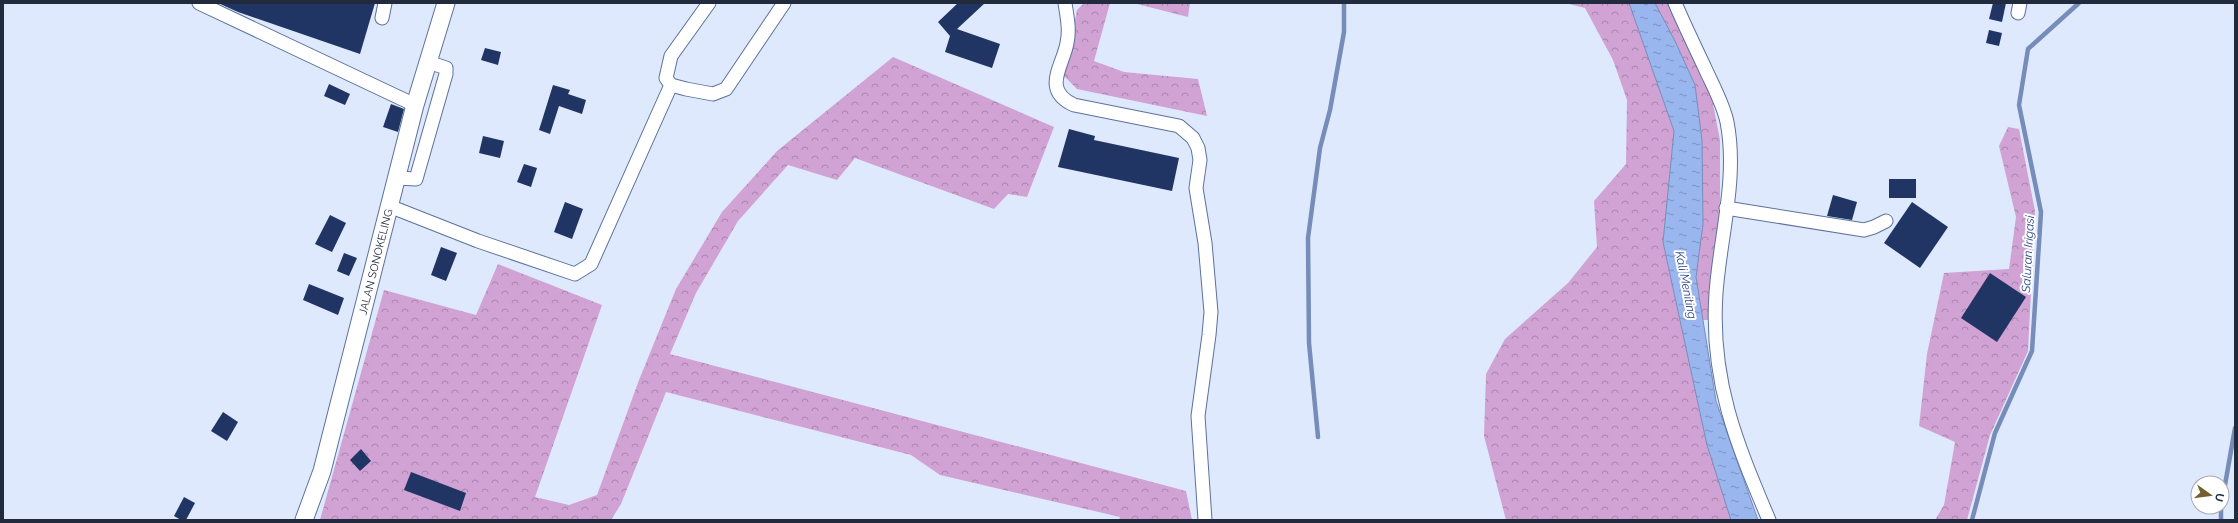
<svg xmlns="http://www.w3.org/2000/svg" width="2238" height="523" font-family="Raleway,sans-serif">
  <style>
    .forest { fill: url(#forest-crowns) }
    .water { fill: url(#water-ripples); stroke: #768cb9 }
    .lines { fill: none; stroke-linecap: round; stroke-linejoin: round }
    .stream { stroke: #768cb9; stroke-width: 4.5 }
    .building { fill: #203564 }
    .minor-casing { stroke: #5c719d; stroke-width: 15 }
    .tertiary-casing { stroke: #5c719d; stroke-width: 19 }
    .minor { stroke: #fff; stroke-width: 13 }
    .tertiary { stroke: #fff; stroke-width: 17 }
    .labels { text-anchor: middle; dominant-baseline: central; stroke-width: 4; stroke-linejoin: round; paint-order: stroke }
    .street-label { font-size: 11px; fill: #222b3e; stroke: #fff }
    .water-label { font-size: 12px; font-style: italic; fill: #294689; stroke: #fff }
  </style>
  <defs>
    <pattern id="forest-crowns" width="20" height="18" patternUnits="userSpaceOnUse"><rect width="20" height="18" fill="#d1a2d4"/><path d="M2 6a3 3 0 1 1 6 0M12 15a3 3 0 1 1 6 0" fill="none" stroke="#a984ad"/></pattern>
    <pattern id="water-ripples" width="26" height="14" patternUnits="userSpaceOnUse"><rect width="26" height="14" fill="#9ab6ee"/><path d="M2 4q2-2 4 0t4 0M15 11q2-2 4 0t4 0" fill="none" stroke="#7d94c2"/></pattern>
  </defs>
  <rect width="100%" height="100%" fill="#dfe9fd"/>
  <g class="forest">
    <polygon points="1084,3 1110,3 1094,61 1124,72 1198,79 1207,116 1077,89 1064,76 1077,10"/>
    <polygon points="1133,3 1190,3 1188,17"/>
    <polygon points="1565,3 1629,3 1674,131 1663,242 1707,445 1731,520 1506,520 1484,436 1486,374 1505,339 1568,283 1597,247 1594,201 1626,164 1627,100 1613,60 1585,8"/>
    <polygon points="1655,3 1668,3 1712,99 1720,140 1720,201 1710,320 1703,320 1696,276 1703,224 1702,140 1695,85 1675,41"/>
    <polygon points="893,57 1054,127 1027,197 1008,194 994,209 855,158 837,180 788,165 738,221 696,293 670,354 1186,491 1192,520 1119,520 1120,517 940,475 911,455 666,392 621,504 611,520 320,520 384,290 476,315 498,264 602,305 535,497 569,505 597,495 639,380 676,289 722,212 777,151"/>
    <polygon points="2008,127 2019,129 2035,211 2028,351 1990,435 1967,520 1935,520 1944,505 1955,442 1919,426 1927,354 1944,273 2009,269 2016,217 1999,146"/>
  </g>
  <polygon class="water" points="1629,3 1655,3 1675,41 1695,85 1702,140 1703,224 1696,277 1716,401 1758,520 1731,520 1707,445 1663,242 1674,131"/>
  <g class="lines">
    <g class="stream">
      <polyline points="1318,437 1309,343 1308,238 1320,148 1330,110 1344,32 1344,3"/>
      <polyline points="2222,502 2235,428"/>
      <polyline points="1972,520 1995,433 2032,351 2041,212 2019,105 2028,49 2079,3"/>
      <polyline points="2221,520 2221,507"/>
    </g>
  </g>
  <g class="building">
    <polygon points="218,3 375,3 360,54 238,12"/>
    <polygon points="958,3 985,3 957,29 1000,44 992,68 945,52 950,36 938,22"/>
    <polygon points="1993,3 2006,3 2002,22 1989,19"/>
    <polygon points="1989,30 2002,33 1999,46 1986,43"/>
    <polygon points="485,48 501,52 498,65 481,60"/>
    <polygon points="329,84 350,94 345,105 324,96"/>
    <polygon points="553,85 570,90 568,94 586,100 582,114 559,106 550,134 539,130"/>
    <polygon points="391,104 404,109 398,132 383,127"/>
    <polygon points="1069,129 1095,136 1094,140 1179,158 1172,191 1058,167"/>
    <polygon points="483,136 504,141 500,158 479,153"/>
    <polygon points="524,164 537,168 531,187 517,182"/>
    <rect x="1889" y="179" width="27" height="19"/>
    <polygon points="1833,195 1857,202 1852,220 1827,216"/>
    <polygon points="565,202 583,209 572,239 554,232"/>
    <polygon points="1912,202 1948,227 1920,268 1884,243"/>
    <polygon points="330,215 346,223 332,252 315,244"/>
    <polygon points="441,247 457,253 446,281 431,275"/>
    <polygon points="344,253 357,258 349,276 337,271"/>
    <polygon points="1990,273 2026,297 1997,342 1961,318"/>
    <polygon points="309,284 344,298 338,315 303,300"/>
    <polygon points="223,412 238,422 227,441 211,431"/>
    <polygon points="361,449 371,461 360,471 350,460"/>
    <polygon points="411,472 466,493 460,511 404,490"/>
    <polygon points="184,497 195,503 186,520 181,520 174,516"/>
  </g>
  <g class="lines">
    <defs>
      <g id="minor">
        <polyline points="199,3 415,105"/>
        <polyline points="709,3 671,56 666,78 671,85 686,89 713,94 726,89 784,3"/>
        <path d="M1065 3C1067 17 1070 29 1067 43 1063 66 1041 90 1074 105L1179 126 1193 138 1198 148 1200 160 1196 188 1205 243 1211 312 1209 335 1198 416 1205 520"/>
        <path d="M1675 3C1684 24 1694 45 1704 66 1712 84 1723 103 1727 122 1738 178 1720 237 1716 293 1710 380 1736 442 1769 520"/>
        <polyline points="2018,13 2020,3"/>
        <polyline points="382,18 385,3"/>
        <polyline points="396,178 416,179 446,74 446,68 428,62"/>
        <polyline points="389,206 478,241 575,274 591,264 671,85"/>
        <polyline points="1726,208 1864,230 1874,227 1886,221"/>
      </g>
      <polyline id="tertiary" points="304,520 322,471 415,105 446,3"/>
    </defs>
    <use href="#minor" class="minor-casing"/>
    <use href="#tertiary" class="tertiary-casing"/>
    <use href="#minor" class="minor"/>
    <use href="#tertiary" class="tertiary"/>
  </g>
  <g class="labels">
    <g class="street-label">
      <text transform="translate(376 262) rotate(-76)">JALAN SONOKELING</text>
    </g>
    <g class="water-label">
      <text transform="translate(2028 254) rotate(-87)">Saluran Irigasi</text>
      <text transform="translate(1686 285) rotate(79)">Kali Meniting</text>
    </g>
  </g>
  <rect width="2238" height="523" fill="none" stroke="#222b3e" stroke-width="8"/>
  <g transform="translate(2210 495) rotate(104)"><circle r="19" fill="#ffffff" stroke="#a7aab2"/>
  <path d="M0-3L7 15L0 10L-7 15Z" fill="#765f2f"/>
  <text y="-6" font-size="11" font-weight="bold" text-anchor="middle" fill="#222b3e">U</text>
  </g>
</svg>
